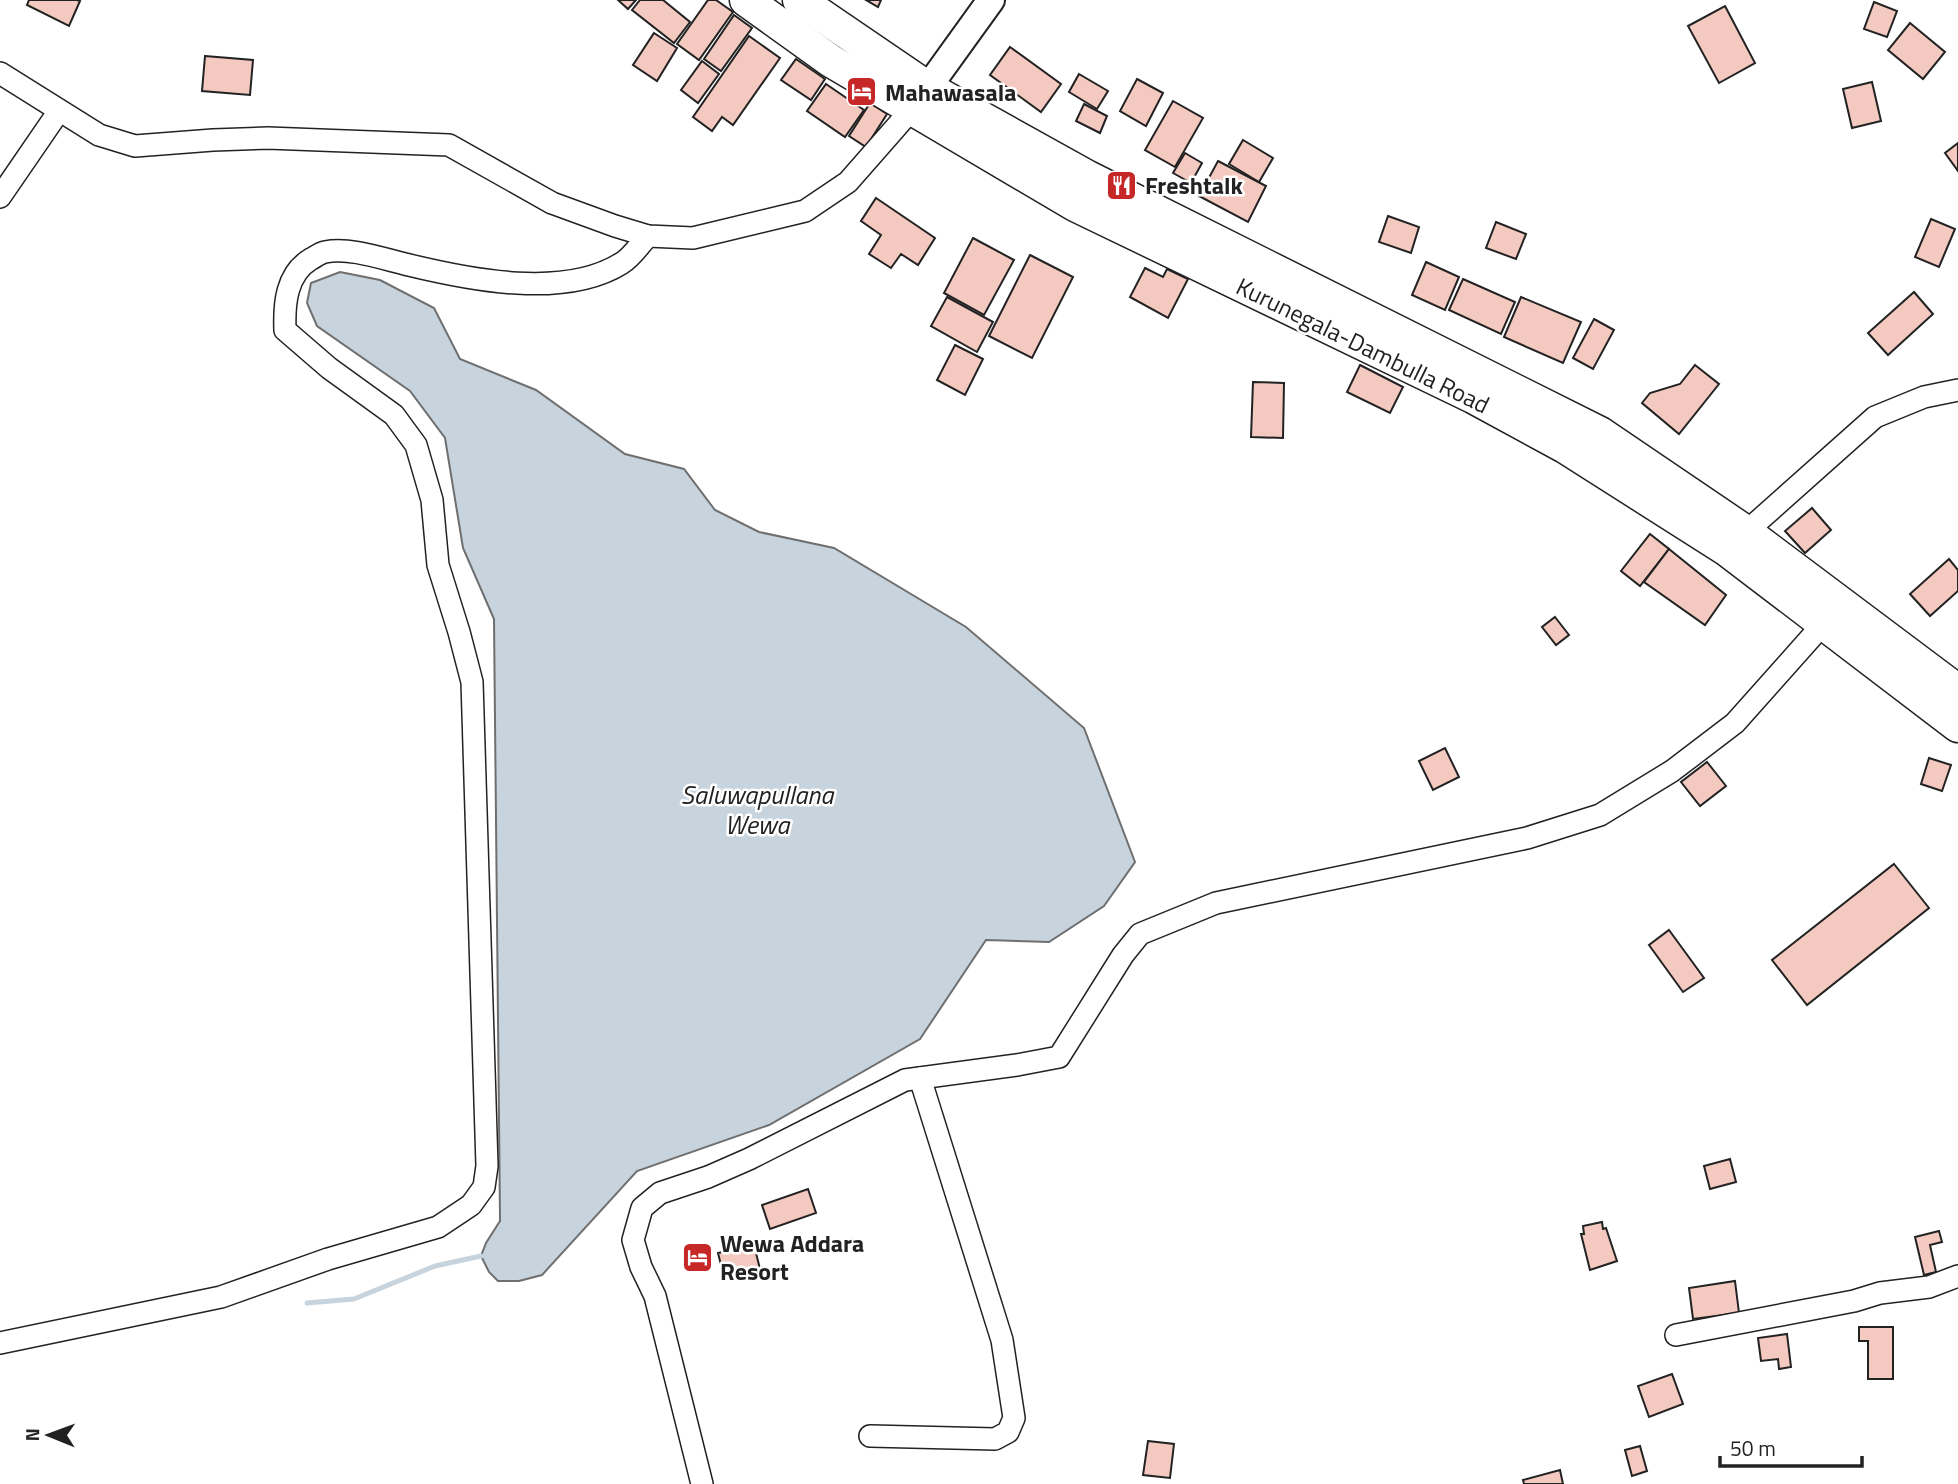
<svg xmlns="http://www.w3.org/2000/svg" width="1958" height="1484" font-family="'Titillium Web',sans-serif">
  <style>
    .water { fill: #c7d3dd; stroke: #6f6f6f; stroke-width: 2 }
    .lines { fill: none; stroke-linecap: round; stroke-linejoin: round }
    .stream { stroke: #c7d3dd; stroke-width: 5 }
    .building { fill: #f3c9c0; stroke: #222; stroke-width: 2 }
    .minor-casing { stroke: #222; stroke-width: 24 }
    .major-casing { stroke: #222; stroke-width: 30 }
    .highway-casing { stroke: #222; stroke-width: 35 }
    .minor { stroke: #fff; stroke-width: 21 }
    .major { stroke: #fff; stroke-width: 26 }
    .highway { stroke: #fff; stroke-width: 32 }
    .labels { text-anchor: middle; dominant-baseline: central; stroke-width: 5; stroke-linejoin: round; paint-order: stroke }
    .poi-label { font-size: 24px; font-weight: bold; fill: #222; stroke: #fff; text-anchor: start }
    .street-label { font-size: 24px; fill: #222; stroke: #fff }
    .water-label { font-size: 26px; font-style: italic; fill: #222; stroke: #fff }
  </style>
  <rect width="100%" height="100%" fill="#fff"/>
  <polygon class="water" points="340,272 380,280 434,308 460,359 536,390 625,454 684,469 715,510 759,532 834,548 966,627 1084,728 1135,862 1104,906 1049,942 986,940 920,1039 769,1125 637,1171 542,1275 519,1281 498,1281 489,1272 481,1256 486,1243 500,1221 494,619 463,548 445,438 410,391 317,326 307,303 311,283"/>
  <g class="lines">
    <polyline class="stream" points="307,1303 354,1299 435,1266 481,1256"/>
  </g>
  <g class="building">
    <polygon points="29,0 77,0 80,1 69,26 27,5"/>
    <polygon points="618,0 636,0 628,9"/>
    <polygon points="640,0 663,0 690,22 674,43 632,10"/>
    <polygon points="708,0 716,0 733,12 699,60 677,44"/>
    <polygon points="866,0 881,0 878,7"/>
    <polygon points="1874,2 1897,11 1887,37 1864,29"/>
    <polygon points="1725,6 1755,63 1719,83 1688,26"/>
    <polygon points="734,15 752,28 721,71 704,59"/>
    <polygon points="1910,23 1945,52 1923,79 1888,50"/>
    <polygon points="654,33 677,48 657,81 633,65"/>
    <polygon points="749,36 780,58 733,125 722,117 712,131 693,117"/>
    <polygon points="1010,47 1061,84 1041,112 990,75"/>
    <polygon points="205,56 253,60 250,95 202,91"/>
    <polygon points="796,59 825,79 811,100 781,80"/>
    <polygon points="702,61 719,74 698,103 681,90"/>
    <polygon points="1079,74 1108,91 1097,109 1069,92"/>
    <polygon points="1137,79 1163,93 1146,126 1120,111"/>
    <polygon points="1872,82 1881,121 1852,128 1843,89"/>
    <polygon points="826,84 864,110 845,137 807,111"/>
    <polygon points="1173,101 1203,118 1175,167 1145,150"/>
    <polygon points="870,103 887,114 866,147 849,136"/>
    <polygon points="1084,104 1107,116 1100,133 1076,121"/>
    <polygon points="1243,140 1273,158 1259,182 1229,164"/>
    <polygon points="1958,143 1958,171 1945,153"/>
    <polygon points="1185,153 1202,163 1191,183 1173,173"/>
    <polygon points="1218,161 1266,186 1248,222 1199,196"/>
    <polygon points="876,198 935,238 918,265 901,254 891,268 869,254 881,235 861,221"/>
    <polygon points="1388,216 1419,227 1411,253 1379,242"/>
    <polygon points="1931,219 1955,229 1939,267 1915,257"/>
    <polygon points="1496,222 1526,234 1516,259 1486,248"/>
    <polygon points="973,238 1014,260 984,315 944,293"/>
    <polygon points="1030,255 1073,277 1032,358 989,336"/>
    <polygon points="1426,262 1459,277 1445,310 1412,295"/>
    <polygon points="1145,268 1163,277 1167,269 1188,279 1168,318 1130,297"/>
    <polygon points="1463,279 1515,302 1501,334 1449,310"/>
    <polygon points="1914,292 1933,314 1888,355 1868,333"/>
    <polygon points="947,297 993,322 977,352 931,326"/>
    <polygon points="1521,297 1581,322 1563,363 1504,337"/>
    <polygon points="1594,319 1614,330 1593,369 1573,358"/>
    <polygon points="955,345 983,359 965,395 937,380"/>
    <polygon points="1360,365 1403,387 1390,413 1347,392"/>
    <polygon points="1695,365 1719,384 1679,434 1642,403 1650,393 1680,384"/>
    <polygon points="1253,382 1284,383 1283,438 1251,437"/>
    <polygon points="1812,508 1831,530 1805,553 1785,531"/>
    <polygon points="1650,534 1669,549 1640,586 1621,571"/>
    <polygon points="1669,549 1726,595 1705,625 1644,582"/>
    <polygon points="1949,559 1958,570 1958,591 1930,616 1910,594"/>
    <polygon points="1555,617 1569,635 1556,645 1542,627"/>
    <polygon points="1445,748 1459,777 1433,790 1419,761"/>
    <polygon points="1929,758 1951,765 1942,791 1921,784"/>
    <polygon points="1707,762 1726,786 1700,806 1681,782"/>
    <polygon points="1894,864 1929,908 1807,1005 1772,960"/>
    <polygon points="1669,930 1704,978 1683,992 1649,945"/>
    <polygon points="1730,1159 1736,1182 1710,1189 1704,1166"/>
    <polygon points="808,1189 816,1213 770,1229 762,1205"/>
    <polygon points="1602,1222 1603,1229 1606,1228 1617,1261 1590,1270 1581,1234 1584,1234 1583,1226"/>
    <polygon points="1939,1231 1942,1242 1930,1245 1936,1272 1924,1275 1915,1237"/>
    <polygon points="754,1245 760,1269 724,1277 718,1253"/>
    <polygon points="1735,1281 1739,1313 1693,1319 1689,1288"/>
    <polygon points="1859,1327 1893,1327 1893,1379 1868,1379 1868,1341 1859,1341"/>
    <polygon points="1787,1334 1791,1367 1779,1369 1778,1359 1761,1361 1758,1338"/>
    <polygon points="1672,1374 1683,1404 1649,1417 1638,1386"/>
    <polygon points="1148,1441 1174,1444 1170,1478 1143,1475"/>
    <polygon points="1640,1446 1647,1471 1632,1476 1625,1450"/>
    <polygon points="1560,1470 1563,1484 1524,1484 1523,1480"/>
  </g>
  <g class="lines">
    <defs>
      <g id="minor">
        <polyline points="0,73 99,135 135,146 213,140 268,138 449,145 552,203 615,226 648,236 693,238 805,211 848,182 912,109"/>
        <polyline points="0,197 59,111"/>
        <polyline points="1738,539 1875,417 1924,397 1958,390"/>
        <polyline points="1676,1335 1854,1301 1880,1293 1929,1287 1958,1276"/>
        <path d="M0 1343 221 1297 328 1259 438 1227 471 1205 484 1187 487 1166 472 682 459 632 438 565 432 500 416 445 394 415 329 368 285 330C284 304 286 274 311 259 315 257 320 253 325 252 351 247 383 259 409 265 471 280 565 299 622 263 632 257 640 244 648 236"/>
        <polyline points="870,1436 995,1439 1008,1432 1014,1418 1002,1340 920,1078"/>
        <polyline points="702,1484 655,1296 641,1267 633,1240 642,1208 660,1193 708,1177 749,1159 905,1080 1017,1065 1059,1057 1123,955 1140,934 1216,903 1527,838 1600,815 1672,771 1735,723 1824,623"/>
      </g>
      <polyline id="major" points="916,104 991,0"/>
      <g id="highway">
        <polyline points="746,0 831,61 1075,205 1473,397 1565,447 1727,550 1958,726"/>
        <polyline points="799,0 928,88 1088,177 1600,433 1746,532 1958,691"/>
      </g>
    </defs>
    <use href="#minor" class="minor-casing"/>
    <use href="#major" class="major-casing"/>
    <use href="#highway" class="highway-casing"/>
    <use href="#minor" class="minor"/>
    <use href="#major" class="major"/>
    <use href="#highway" class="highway"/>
  </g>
  <defs>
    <symbol id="hotel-square" viewBox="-11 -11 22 22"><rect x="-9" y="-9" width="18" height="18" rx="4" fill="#c62828" stroke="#fff"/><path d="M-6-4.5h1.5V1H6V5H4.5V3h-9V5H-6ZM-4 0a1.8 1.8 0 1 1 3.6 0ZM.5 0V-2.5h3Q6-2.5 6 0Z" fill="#fff"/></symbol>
    <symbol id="restaurant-square" viewBox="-11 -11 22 22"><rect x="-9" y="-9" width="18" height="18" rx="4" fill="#c62828" stroke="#fff"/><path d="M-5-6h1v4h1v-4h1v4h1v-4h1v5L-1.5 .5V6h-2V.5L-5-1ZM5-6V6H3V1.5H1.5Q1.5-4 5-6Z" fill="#fff"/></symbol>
  </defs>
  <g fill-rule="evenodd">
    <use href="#hotel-square" x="844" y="74" width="35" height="35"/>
    <use href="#restaurant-square" x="1104" y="168" width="35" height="35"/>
    <use href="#hotel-square" x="680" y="1240" width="35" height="35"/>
  </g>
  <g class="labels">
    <g class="poi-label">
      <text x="885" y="92">Mahawasala</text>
      <text x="1145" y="185">Freshtalk</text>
      <text x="720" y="1243">Wewa Addara<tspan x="720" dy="28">Resort</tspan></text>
    </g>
    <g class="street-label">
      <text transform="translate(1363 345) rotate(26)">Kurunegala-Dambulla Road</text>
    </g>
    <g class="water-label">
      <text x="757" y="794">Saluwapullana<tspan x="757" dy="30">Wewa</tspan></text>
    </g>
  </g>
  <g transform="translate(49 1435) rotate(271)" stroke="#ffffff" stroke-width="5" paint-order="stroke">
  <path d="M0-5L12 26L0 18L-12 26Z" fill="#222222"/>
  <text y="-10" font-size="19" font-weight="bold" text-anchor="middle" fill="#222222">N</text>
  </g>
  <path d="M1720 1456v10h142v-10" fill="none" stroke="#222222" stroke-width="3.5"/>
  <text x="1730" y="1456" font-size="21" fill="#222222" stroke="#ffffff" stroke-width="5" paint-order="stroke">50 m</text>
</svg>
